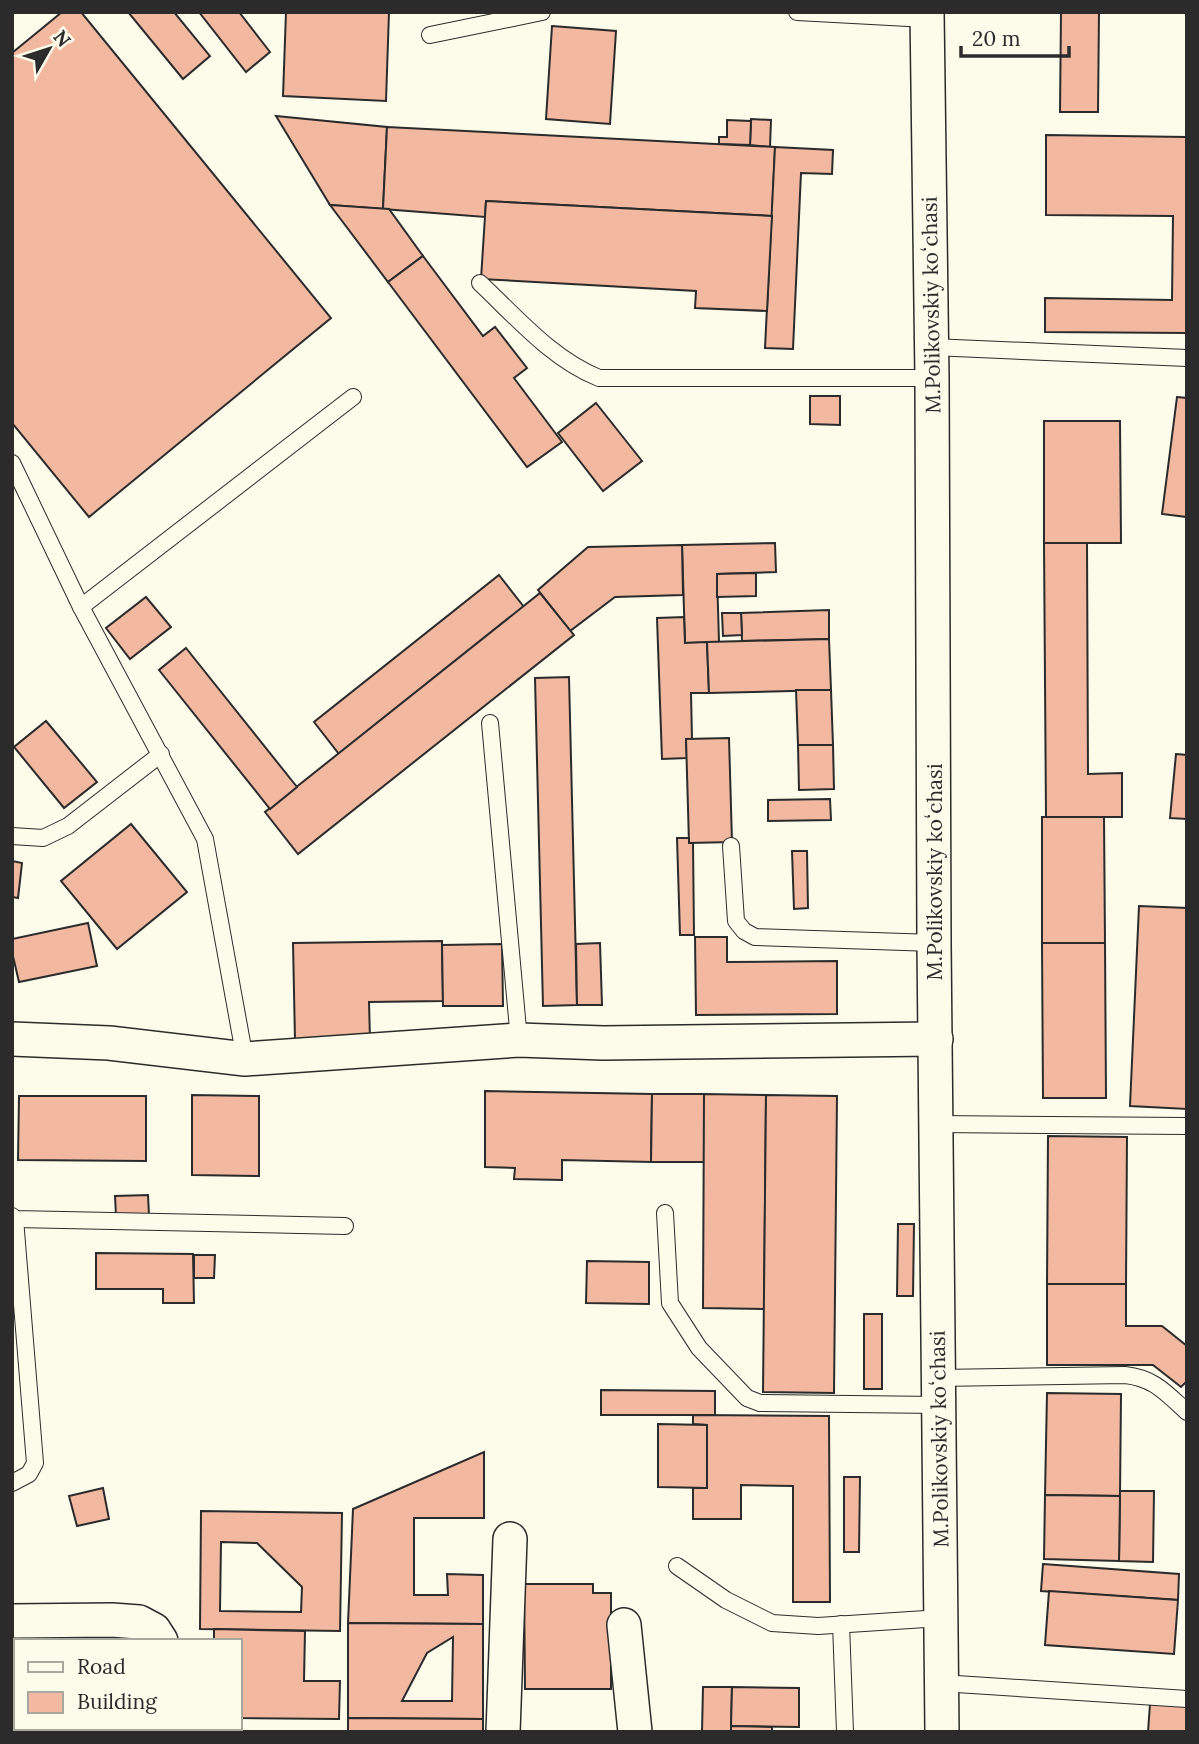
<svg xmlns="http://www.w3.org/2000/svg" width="1199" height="1744" font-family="Lora,serif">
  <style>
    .building { fill: #f2b8a0; stroke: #2b2b2b; stroke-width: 2; fill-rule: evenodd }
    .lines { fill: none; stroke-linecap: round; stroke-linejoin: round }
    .lane-casing { stroke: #2b2b2b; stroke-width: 18 }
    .street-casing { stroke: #2b2b2b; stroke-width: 36 }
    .lane { stroke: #fdfbea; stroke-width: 16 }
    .street { stroke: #fdfbea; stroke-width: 33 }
    .labels { text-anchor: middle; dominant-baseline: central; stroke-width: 5; stroke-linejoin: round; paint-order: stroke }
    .street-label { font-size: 21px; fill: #2b2b2b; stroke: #fdfbea }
  </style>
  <rect width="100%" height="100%" fill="#fdfbea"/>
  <g class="building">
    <polygon points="62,12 81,12 331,318 89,517 12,423 12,53"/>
    <polygon points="128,12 174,12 210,56 183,79"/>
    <polygon points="199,12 239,12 270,52 246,72"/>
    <polygon points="286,12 389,12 386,101 283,96"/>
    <polygon points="1061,12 1099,12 1098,112 1060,112"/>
    <polygon points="552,26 616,31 610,124 546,119"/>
    <polygon points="276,116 387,127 383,209 330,205"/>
    <polygon points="751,119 771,120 770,147 750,145"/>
    <polygon points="727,120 751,121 750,145 719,144 719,137 727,137"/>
    <polygon points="387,127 775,147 772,216 486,201 485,217 383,209"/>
    <polygon points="1046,135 1187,137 1187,333 1045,332 1045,298 1172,300 1173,216 1046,215"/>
    <polygon points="775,147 833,150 832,174 801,173 793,349 765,348"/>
    <polygon points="486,201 772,216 767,311 695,308 696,291 481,279"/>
    <polygon points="330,205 389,209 423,256 388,282"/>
    <polygon points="423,256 483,336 495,327 527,368 514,378 562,442 527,467 388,282"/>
    <polygon points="810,396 840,396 840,425 810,424"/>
    <polygon points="1177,397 1187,398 1187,517 1162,514"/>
    <polygon points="596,403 642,461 603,491 558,433"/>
    <polygon points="1044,421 1120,421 1121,543 1044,543"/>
    <polygon points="775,543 776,572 717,574 719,642 685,643 682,545"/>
    <polygon points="1044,543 1087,543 1088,774 1122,773 1122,817 1046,817"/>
    <polygon points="682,545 683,595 615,597 570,631 538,590 588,547"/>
    <polygon points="756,573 756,596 717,597 717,574"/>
    <polygon points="499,575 524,607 339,754 314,722"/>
    <polygon points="540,593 574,635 298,854 265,812"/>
    <polygon points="146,597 171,627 130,659 106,628"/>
    <polygon points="829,610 829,639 742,641 741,613"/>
    <polygon points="722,613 741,613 742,635 723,636"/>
    <polygon points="684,617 685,643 707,642 709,693 691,693 692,739 686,739 687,758 662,759 657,618"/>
    <polygon points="829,639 831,690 709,693 707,642"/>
    <polygon points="186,648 297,787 270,809 159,670"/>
    <polygon points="569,677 577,1005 543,1006 535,678"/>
    <polygon points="796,690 831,690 833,745 798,745"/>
    <polygon points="46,721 97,782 64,808 14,747"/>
    <polygon points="729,738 732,842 689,843 686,739"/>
    <polygon points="798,745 833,745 834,789 799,790"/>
    <polygon points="1176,754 1187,755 1187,819 1170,818"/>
    <polygon points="830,799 831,820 768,821 768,800"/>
    <polygon points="1042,817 1104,817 1105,943 1042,943"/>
    <polygon points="131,824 187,892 117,949 61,881"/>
    <polygon points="677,838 689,838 689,843 693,843 694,935 680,935"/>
    <polygon points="792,851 807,851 808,908 794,909"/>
    <polygon points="12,861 22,863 18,898 12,897"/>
    <polygon points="1139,906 1187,908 1187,1109 1130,1106"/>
    <polygon points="88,923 97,966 19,982 12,952 12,939"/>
    <polygon points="695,937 727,937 727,962 837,961 837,1014 696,1015"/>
    <polygon points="442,941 443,1001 369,1002 370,1039 295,1040 293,943"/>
    <polygon points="600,943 602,1005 577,1005 576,944"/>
    <polygon points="1042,943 1105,943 1106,1098 1043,1098"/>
    <polygon points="502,944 503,1006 443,1006 442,945"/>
    <polygon points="485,1091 652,1094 651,1162 562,1160 562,1180 514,1179 515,1168 485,1167"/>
    <polygon points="652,1094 704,1094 704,1162 651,1162"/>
    <polygon points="704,1094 766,1095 764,1309 703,1308"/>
    <polygon points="192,1095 259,1096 259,1176 192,1175"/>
    <polygon points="766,1095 837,1096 834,1393 763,1392"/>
    <polygon points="19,1096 146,1096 146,1161 18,1160"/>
    <polygon points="1048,1136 1127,1137 1126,1284 1047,1284"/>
    <polygon points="148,1195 149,1215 116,1216 115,1196"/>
    <polygon points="898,1224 914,1224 913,1296 897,1296"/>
    <polygon points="96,1253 193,1254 194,1303 163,1303 163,1289 96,1289"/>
    <polygon points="194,1255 215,1255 214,1278 194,1278"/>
    <polygon points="587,1261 649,1262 649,1304 586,1303"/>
    <polygon points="1047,1284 1126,1284 1126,1326 1162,1326 1187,1346 1187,1381 1181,1387 1153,1365 1047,1365"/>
    <rect x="864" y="1314" width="18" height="75"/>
    <polygon points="601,1390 715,1391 715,1415 601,1415"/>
    <polygon points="1047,1393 1121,1394 1120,1496 1045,1495"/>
    <polygon points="693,1415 829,1416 830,1602 793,1602 793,1486 741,1485 741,1519 693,1519 693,1488 707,1488 707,1425 693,1424"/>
    <polygon points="658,1424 707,1425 707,1488 658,1487"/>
    <polygon points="484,1452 484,1518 414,1518 414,1595 448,1595 447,1574 483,1575 483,1624 348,1623 353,1509"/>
    <polygon points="844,1477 860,1477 859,1552 844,1552"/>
    <polygon points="103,1488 109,1519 77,1526 69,1496"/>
    <polygon points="1120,1491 1154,1491 1153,1562 1119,1561"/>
    <polygon points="1045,1495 1120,1496 1119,1561 1044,1559"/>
    <path d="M201 1511 342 1513 340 1631 200 1629ZM221 1542 257 1543 302 1587 301 1612 220 1611Z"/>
    <polygon points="1043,1564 1179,1574 1178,1600 1041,1591"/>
    <polygon points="524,1584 593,1584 593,1593 611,1593 611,1689 525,1689"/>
    <polygon points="1049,1591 1178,1600 1174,1654 1045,1645"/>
    <path d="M348 1623 483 1624V1719L348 1718ZM453 1637 452 1701H402L427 1653Z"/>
    <polygon points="214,1629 305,1631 304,1681 340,1681 339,1719 240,1718 240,1641 214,1641"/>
    <polygon points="12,1647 16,1647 16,1728 58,1728 58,1732 12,1732"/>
    <polygon points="703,1687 732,1687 731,1732 702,1732"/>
    <polygon points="732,1687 799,1688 799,1727 731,1726"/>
    <polygon points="1150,1704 1187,1705 1187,1732 1148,1732"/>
    <polygon points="348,1718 483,1719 483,1732 348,1732"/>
    <polygon points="731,1726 772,1727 772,1732 731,1732"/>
    <rect x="58" y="1728" width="37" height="4"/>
  </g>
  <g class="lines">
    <defs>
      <g id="lane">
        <polyline points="797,12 927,19"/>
        <polyline points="430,35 542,12"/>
        <path d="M480 283C517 318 552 359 599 378H932"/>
        <polyline points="932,347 1187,358"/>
        <polyline points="12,463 81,607 205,839 245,1059"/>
        <polyline points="81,607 353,397"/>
        <polyline points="490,723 519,1040"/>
        <polyline points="12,836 43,838 68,826 161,754"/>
        <polyline points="731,846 736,921 744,931 755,937 934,943"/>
        <polyline points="937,1124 1187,1126"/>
        <polyline points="665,1213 670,1303 699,1348 747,1398 760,1403 939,1405"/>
        <polyline points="12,1216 15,1219 345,1226"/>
        <path d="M938 1378 1125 1375C1154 1378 1166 1393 1187 1412"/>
        <polyline points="12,1483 29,1474 35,1463 15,1219"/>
        <polyline points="677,1566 726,1600 772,1623 818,1626 941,1618"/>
        <polyline points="841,1624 845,1732"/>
        <polyline points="941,1683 1187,1699"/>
      </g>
      <g id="street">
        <polyline points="927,12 932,378 934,943 942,1732"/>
        <polyline points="12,1039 109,1043 245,1059 519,1040 603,1043 936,1039"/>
        <polyline points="12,1621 112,1620 139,1622 154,1630 161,1641"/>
        <polyline points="624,1625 635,1732"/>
        <polyline points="170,1728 170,1732"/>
        <polyline points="503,1732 510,1539"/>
      </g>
    </defs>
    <use href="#lane" class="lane-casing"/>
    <use href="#street" class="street-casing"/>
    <use href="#lane" class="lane"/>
    <use href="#street" class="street"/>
  </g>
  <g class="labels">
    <g class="street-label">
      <text transform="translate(931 305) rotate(-91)">M.Polikovskiy koʻchasi</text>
      <text transform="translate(934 872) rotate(-90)">M.Polikovskiy koʻchasi</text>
      <text transform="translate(939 1439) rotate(-91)">M.Polikovskiy koʻchasi</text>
    </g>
  </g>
  <rect width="1199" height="1744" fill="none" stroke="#2b2b2b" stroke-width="28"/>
  <rect x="14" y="1639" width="228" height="91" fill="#fdfbea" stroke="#a9a89e" stroke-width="2"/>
  <rect x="28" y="1662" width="35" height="10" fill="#fdfbea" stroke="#a9a89e" stroke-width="2"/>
  <text x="77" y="1674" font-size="21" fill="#2b2b2b">Road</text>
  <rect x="28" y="1692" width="35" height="21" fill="#f2b8a0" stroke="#a9a89e" stroke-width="2"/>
  <text x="77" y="1709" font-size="21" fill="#2b2b2b">Building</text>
  <g transform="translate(49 49) rotate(51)" stroke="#fdfbea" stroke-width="5" paint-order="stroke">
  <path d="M0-5L12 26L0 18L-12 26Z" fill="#2b2b2b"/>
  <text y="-10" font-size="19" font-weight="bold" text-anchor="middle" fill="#2b2b2b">N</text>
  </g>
  <path d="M961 46v10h108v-10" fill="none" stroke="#2b2b2b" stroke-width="3.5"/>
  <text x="972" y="46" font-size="21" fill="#2b2b2b" stroke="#fdfbea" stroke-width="5" paint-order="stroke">20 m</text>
</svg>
